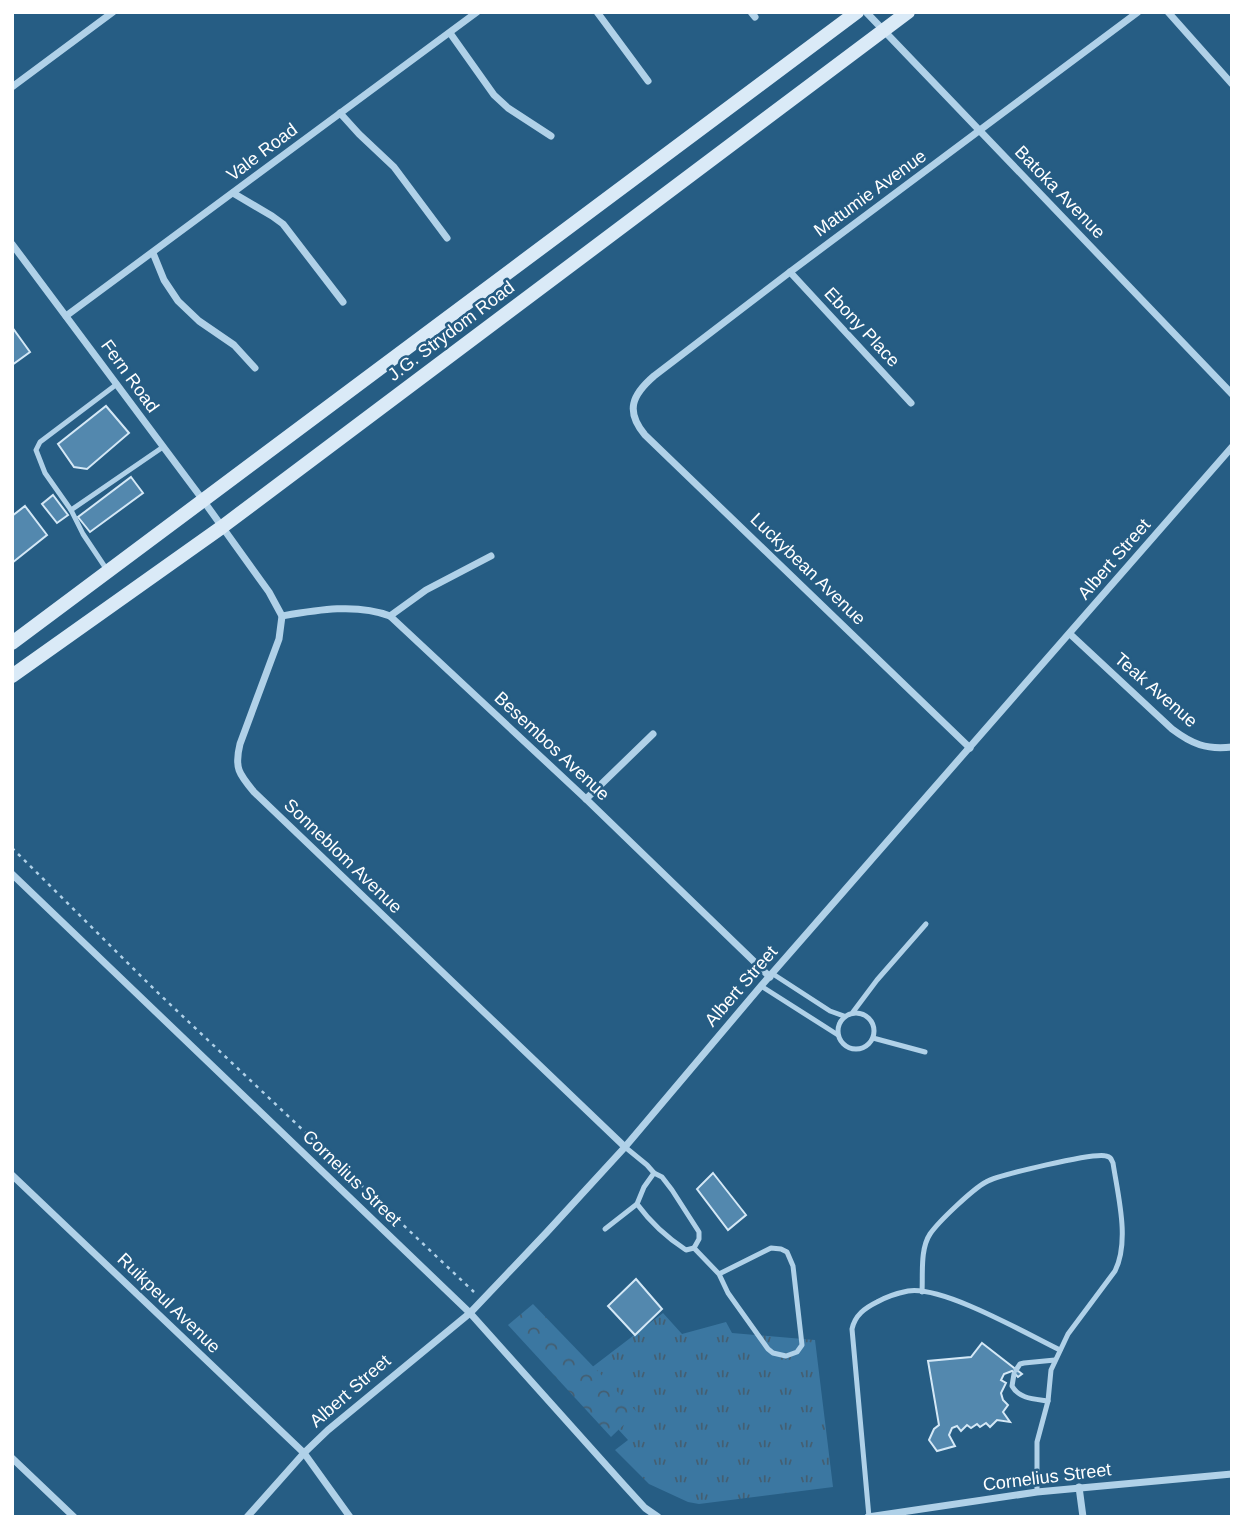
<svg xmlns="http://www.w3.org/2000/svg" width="1244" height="1529" font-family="Helvetica,sans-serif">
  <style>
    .grass { fill: url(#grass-tufts) }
    .forest { fill: url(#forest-crowns) }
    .building { fill: #5388ae; stroke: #d4e8f6; stroke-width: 2 }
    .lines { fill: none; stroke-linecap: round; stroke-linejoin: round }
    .path { stroke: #b0d1e8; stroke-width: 2.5; stroke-dasharray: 3.5 5; stroke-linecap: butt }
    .lane { stroke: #b0d1e8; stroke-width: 5 }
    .street { stroke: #b0d1e8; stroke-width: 7 }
    .secondary { stroke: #daeaf7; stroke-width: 14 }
    .labels { text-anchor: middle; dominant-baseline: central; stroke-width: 5; stroke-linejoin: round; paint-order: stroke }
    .street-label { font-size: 18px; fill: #fff; stroke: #265d84 }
  </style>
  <defs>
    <pattern id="grass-tufts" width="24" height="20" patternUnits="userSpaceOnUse" patternTransform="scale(1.75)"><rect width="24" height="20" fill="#3b77a1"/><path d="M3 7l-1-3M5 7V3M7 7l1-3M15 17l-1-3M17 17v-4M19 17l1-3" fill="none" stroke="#445f72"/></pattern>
    <pattern id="forest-crowns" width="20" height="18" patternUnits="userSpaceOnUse" patternTransform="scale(1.75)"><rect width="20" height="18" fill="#3b77a1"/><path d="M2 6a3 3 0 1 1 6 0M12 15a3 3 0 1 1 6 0" fill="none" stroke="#445f72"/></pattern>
  </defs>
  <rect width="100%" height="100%" fill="#265d84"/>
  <polygon class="grass" points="663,1313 682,1334 726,1322 732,1333 815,1340 833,1487 699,1504 688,1502 649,1484 615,1450 628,1440 574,1381"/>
  <polygon class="forest" points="533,1304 637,1412 611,1437 508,1325"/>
  <g class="building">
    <polygon points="12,327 30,352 12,365"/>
    <polygon points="106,406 129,433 87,469 74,467 58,444"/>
    <polygon points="131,477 143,493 90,532 78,517"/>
    <polygon points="53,495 68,515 57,523 42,504"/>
    <polygon points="25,506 47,535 12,563 12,516"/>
    <polygon points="713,1173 746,1215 728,1230 697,1189"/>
    <polygon points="636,1279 662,1309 635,1335 608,1306"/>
    <polygon points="982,1343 1022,1374 1018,1377 1012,1371 1004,1374 1001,1380 1006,1383 1001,1393 1003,1400 1008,1405 1003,1412 1010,1422 997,1420 990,1427 986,1423 980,1427 977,1424 971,1428 967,1425 961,1431 957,1426 952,1428 949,1435 955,1446 937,1451 929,1440 934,1429 939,1425 928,1361 971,1357"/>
  </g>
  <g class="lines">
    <polyline class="path" points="12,848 155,990 474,1292"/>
    <g class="lane">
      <polyline points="71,510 163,447"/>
      <polyline points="107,570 83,534 71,510 45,473 36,450 40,442 117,384"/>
      <polyline points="773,974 830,1011 844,1016"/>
      <polyline points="761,986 838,1035"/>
      <polyline points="853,1012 877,980 926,924"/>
      <circle cx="856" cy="1031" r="18"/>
      <polyline points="873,1038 925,1052"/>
      <polyline points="625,1147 647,1165 654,1173 662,1177 672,1190 699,1232 699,1239 694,1248"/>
      <path d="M637 1204C651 1223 666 1237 686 1250L694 1248"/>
      <polyline points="605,1229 637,1204 644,1187 654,1173"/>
      <polyline points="694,1248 719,1274 728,1293 768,1349 773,1353 786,1356 797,1352 802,1345 793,1266 787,1252 781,1249 771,1248 719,1274"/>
      <path d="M922 1292C923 1274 920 1249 930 1234 939 1221 973 1189 986 1182 998 1175 1095 1152 1106 1156 1111 1157 1111 1159 1113 1163 1118 1196 1130 1241 1115 1271L1068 1334 1051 1370 1048 1401 1037 1442V1492"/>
      <polyline points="1016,1370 1020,1364 1024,1363 1055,1360"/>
      <path d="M1014 1374 1012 1386C1019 1399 1035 1399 1048 1401"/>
      <path d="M869 1517 852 1329C855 1315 865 1308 877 1302 886 1297 898 1293 908 1291 942 1285 1027 1334 1060 1350"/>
    </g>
    <g class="street">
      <polyline points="597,12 648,81"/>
      <polyline points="751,12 755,17"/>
      <polyline points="866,12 1232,394"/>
      <polyline points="1168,12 1232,84"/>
      <polyline points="450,33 494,95 508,108 551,136"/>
      <polyline points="12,87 113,12"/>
      <polyline points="340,113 359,134 394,167 447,238"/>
      <polyline points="233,193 272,216 283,224 343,302"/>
      <path d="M12 244 200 496 269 592 282 616 279 639 240 744C234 768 239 774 254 792L625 1147"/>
      <polyline points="153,253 164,280 178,301 199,321 234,345 255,368"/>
      <polyline points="790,272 911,403"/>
      <polyline points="66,316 477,12"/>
      <path d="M282 616C317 610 357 603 390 616L586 799 770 977"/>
      <polyline points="390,616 426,590 491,556"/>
      <path d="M1070 634 1172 729C1192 744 1206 750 1232 747"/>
      <path d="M970 748 645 435C625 411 632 395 654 376L790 272 1138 12"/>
      <polyline points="586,799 653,734"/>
      <polyline points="12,874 470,1313 624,1485 645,1508 658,1517"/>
      <polyline points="12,1175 304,1453 350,1517"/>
      <polyline points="12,1458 74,1517"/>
      <polyline points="1079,1487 1083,1517"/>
      <polyline points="247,1517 304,1453 328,1430 470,1313 547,1232 625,1147 761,986 1232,447"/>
      <polyline points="868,1517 1037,1492 1232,1474"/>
    </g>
    <g class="secondary">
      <polyline points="12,643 857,12"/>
      <polyline points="12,676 222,527 908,12"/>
    </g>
  </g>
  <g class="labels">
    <g class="street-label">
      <text transform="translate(262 152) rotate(-37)">Vale Road</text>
      <text transform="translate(1060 192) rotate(46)">Batoka Avenue</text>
      <text transform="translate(870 193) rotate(-36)">Matumie Avenue</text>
      <text transform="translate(862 327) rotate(47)">Ebony Place</text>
      <text transform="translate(451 331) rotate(-37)">J.G. Strydom Road</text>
      <text transform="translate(130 376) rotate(54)">Fern Road</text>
      <text transform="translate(1114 559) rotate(-49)">Albert Street</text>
      <text transform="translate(808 569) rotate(44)">Luckybean Avenue</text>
      <text transform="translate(1156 690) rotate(41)">Teak Avenue</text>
      <text transform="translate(552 746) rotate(43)">Besembos Avenue</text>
      <text transform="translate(343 856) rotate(44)">Sonneblom Avenue</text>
      <text transform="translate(741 986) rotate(-49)">Albert Street</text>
      <text transform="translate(352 1178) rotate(44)">Cornelius Street</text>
      <text transform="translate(169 1303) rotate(44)">Ruikpeul Avenue</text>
      <text transform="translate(350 1391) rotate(-41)">Albert Street</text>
      <text transform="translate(1047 1477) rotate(-7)">Cornelius Street</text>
    </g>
  </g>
  <rect width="1244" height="1529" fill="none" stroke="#ffffff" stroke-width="28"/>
</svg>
